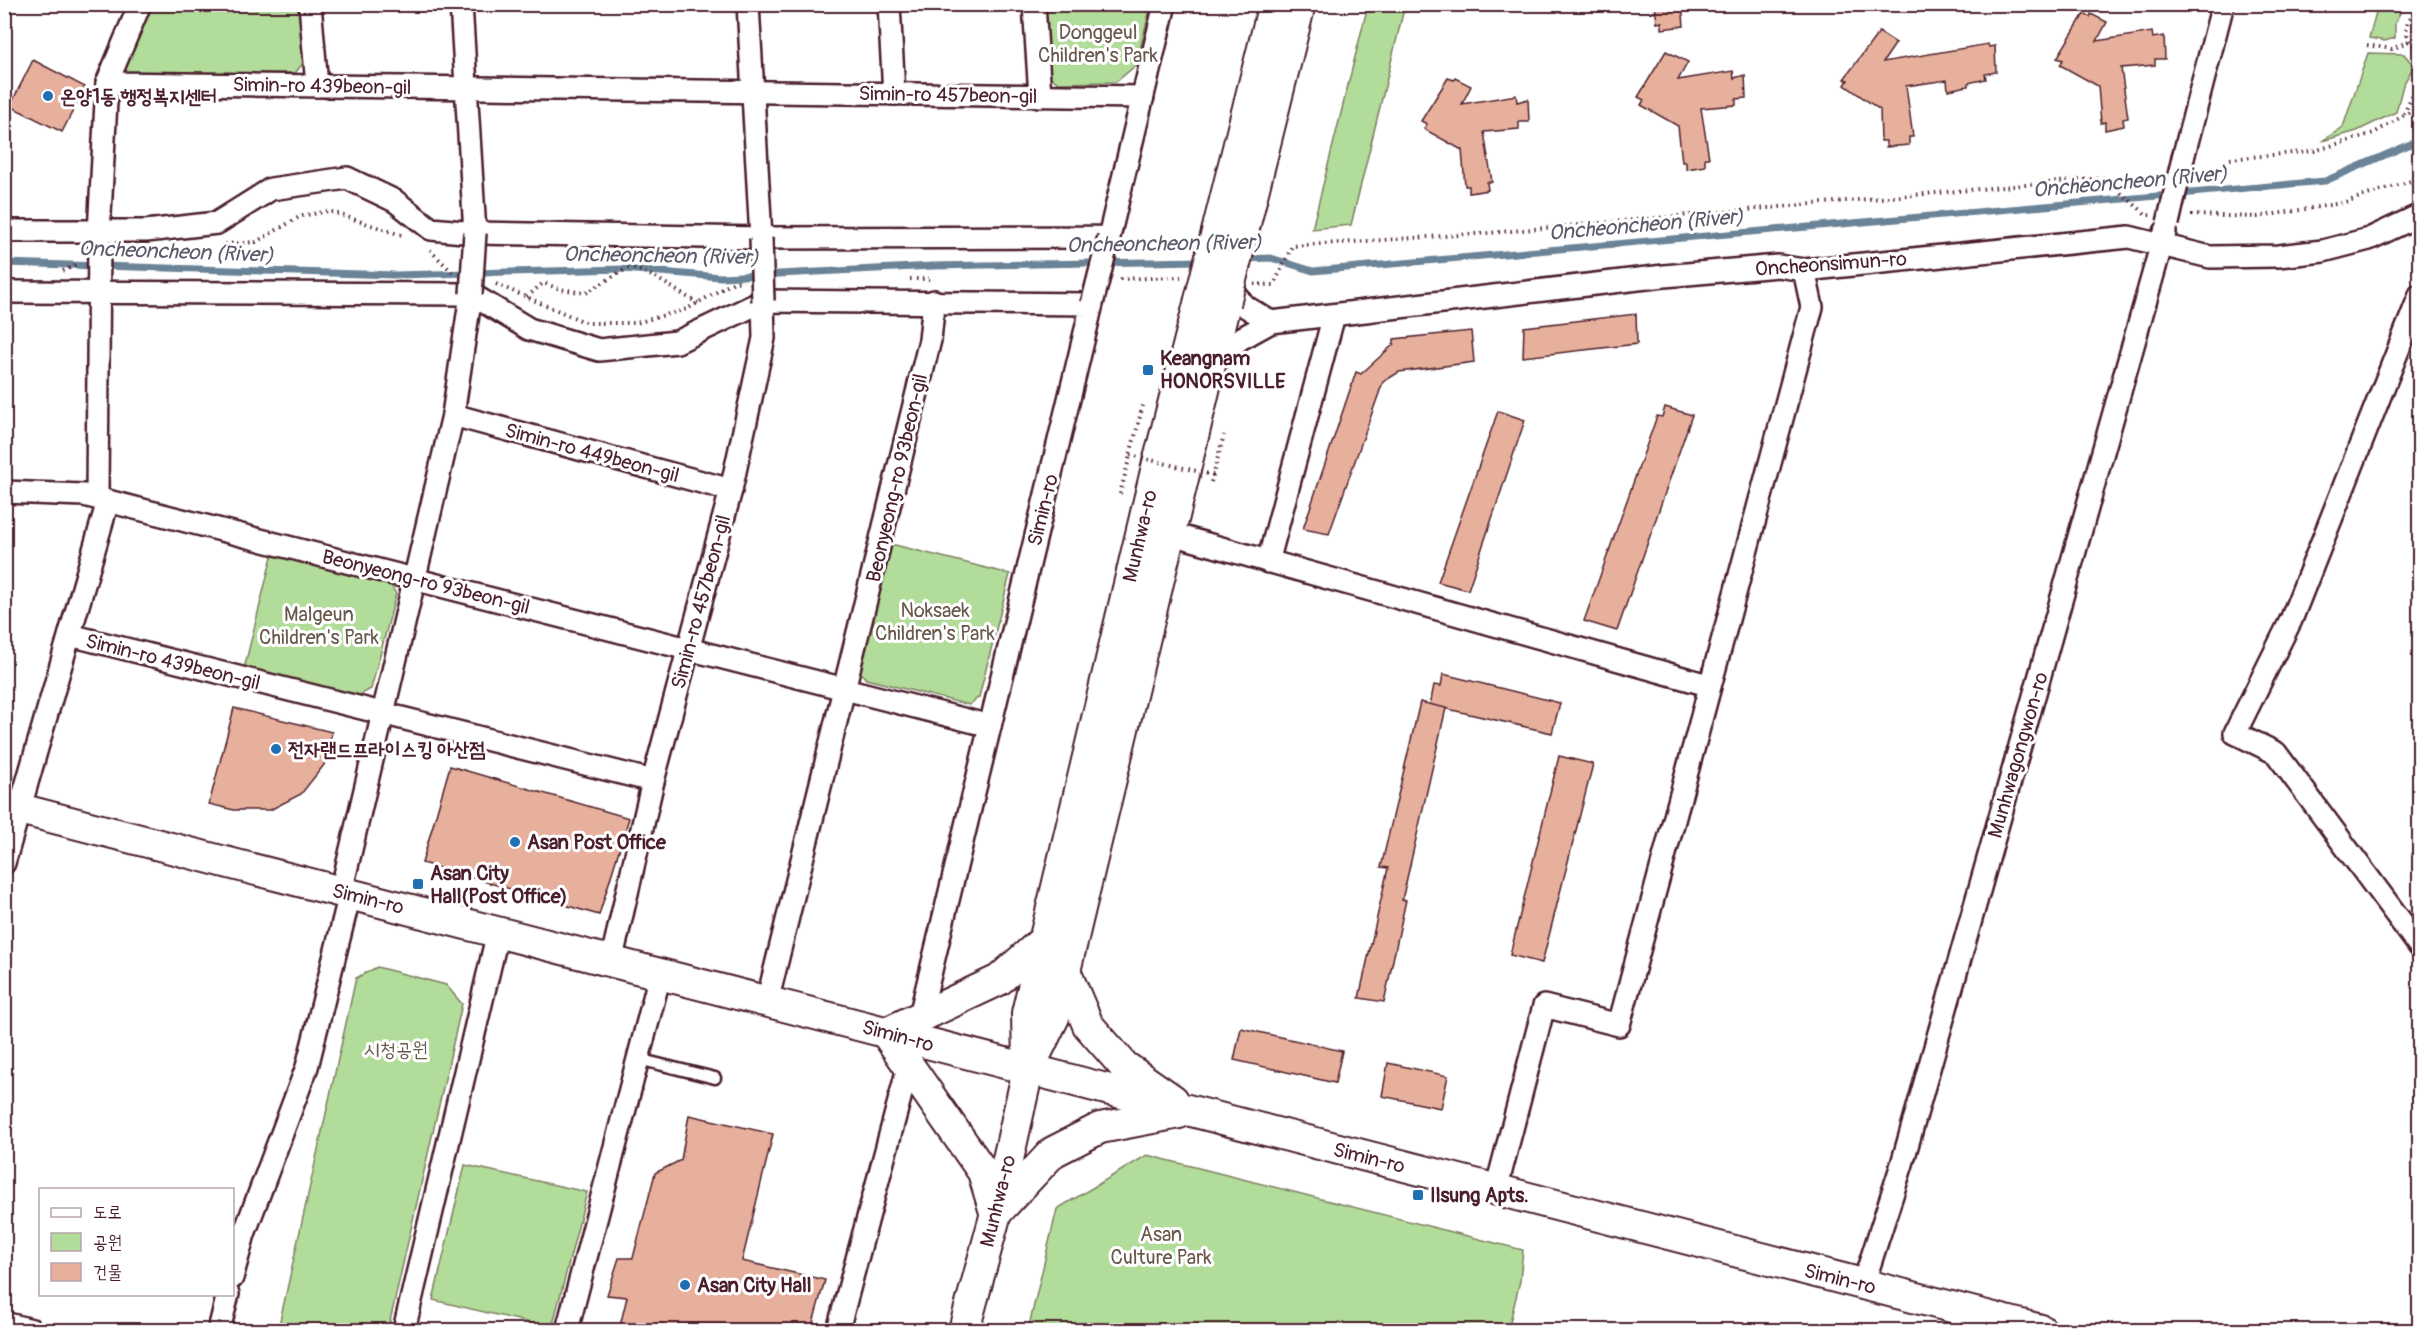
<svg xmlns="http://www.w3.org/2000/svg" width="2424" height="1335" font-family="Pangolin,'Poor Story',sans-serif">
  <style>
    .green { fill: #b2dc99; stroke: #7e7e62; stroke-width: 1.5 }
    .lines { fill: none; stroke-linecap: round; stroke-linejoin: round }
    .stream { stroke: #6a8397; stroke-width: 7 }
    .building { fill: #e7b09c; stroke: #4a1f2b; stroke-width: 1.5 }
    .lane-casing { stroke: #4a1f2b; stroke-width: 15 }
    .street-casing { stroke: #4a1f2b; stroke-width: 26 }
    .secondary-casing { stroke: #4a1f2b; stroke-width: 34 }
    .path { stroke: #4a1f2b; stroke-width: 4; stroke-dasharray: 1.5 4.5; stroke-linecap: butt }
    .lane { stroke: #fff; stroke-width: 10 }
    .street { stroke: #fff; stroke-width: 21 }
    .secondary { stroke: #fff; stroke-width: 30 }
    .street-bridge-casing { stroke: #4a1f2b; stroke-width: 26; stroke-linecap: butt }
    .secondary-bridge-casing { stroke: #4a1f2b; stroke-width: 34; stroke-linecap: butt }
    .path-bridge { stroke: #4a1f2b; stroke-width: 4; stroke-dasharray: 1.5 4.5; stroke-linecap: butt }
    .street-bridge { stroke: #fff; stroke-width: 21 }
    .secondary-bridge { stroke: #fff; stroke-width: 30 }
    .poi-dot { fill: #1f6fb2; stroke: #fff; stroke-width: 2 }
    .labels { text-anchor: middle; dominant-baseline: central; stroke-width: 6; stroke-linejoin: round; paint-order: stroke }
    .park-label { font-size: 20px; fill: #69584c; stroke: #fff }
    .street-label { font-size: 20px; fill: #4a1f2b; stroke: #fff }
    .poi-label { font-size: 20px; font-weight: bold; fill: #4a1f2b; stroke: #fff; text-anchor: start }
    .water-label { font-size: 21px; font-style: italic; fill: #5d596a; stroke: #fff }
  </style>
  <rect width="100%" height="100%" fill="#fff"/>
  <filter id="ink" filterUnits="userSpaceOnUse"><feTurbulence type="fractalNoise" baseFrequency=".0167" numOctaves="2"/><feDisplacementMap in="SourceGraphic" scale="12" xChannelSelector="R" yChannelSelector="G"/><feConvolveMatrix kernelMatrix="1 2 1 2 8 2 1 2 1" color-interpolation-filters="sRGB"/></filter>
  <g filter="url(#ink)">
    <g class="green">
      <polygon points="147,5 302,5 306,60 295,73 128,76 121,65"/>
      <polygon points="1044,5 1151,5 1136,65 1116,82 1058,83 1046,73"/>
      <polygon points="1368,5 1405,5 1351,225 1312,229"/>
      <polygon points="2378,5 2404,5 2395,23 2395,38 2385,41 2369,38"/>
      <polygon points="2368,53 2404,54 2414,66 2403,85 2396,112 2357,131 2322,141 2343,127"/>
      <polygon points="891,544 1010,574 979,697 969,705 866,679 859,670"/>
      <polygon points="273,552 388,580 396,594 371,689 356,697 244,669"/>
      <polygon points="377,967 446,985 462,1004 388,1330 278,1330 356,978"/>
      <polygon points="1147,1155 1523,1250 1520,1281 1508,1330 1028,1330 1057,1209"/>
      <polygon points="465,1165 587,1192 552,1328 433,1300"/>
    </g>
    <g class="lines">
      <g class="stream">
        <polyline points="1245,259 1271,258 1313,271 2325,181 2420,140"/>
        <polyline points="4,263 395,275 623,269 721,277 933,266 1201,261"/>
      </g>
    </g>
    <g class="building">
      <polygon points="1655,4 1682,4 1684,26 1662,29 1662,22 1657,23"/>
      <polygon points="2084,14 2090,17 2091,14 2107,22 2097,41 2152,32 2153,38 2164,36 2165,59 2155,59 2155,65 2121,68 2128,118 2123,119 2124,126 2105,130 2105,122 2101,123 2098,86 2060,65 2063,60 2057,58"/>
      <polygon points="1879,32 1896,43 1883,62 1988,44 1989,47 1995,46 1996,72 1985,74 1986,79 1968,83 1968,86 1948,90 1947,80 1906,86 1913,137 1909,137 1909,145 1886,147 1886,141 1881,141 1880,110 1845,85 1848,80 1844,79"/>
      <polygon points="1666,51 1688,62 1678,80 1733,71 1734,78 1745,75 1746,98 1736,99 1736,105 1701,108 1709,158 1705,158 1705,166 1686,169 1686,162 1682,162 1678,126 1641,105 1644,100 1638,97"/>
      <polygon points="33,60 85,87 62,132 10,106"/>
      <polygon points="1448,78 1454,80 1455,78 1471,86 1462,104 1516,95 1517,102 1528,99 1529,122 1519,122 1519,129 1484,132 1492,182 1487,182 1488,190 1469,193 1469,186 1465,186 1462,150 1424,129 1427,124 1421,121"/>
      <polygon points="1636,314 1637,344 1523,357 1524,327"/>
      <polygon points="1471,331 1474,362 1399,372 1383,382 1329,534 1303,529 1356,372 1361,374 1394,344 1394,339"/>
      <polygon points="1665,407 1692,415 1617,631 1584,621 1657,416 1662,417"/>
      <polygon points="1498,411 1525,420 1468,590 1438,582"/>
      <polygon points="1443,674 1560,703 1552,733 1430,705 1434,685 1441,686"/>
      <polygon points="1420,702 1446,708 1402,900 1406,900 1384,1002 1359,998 1388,868 1381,867"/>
      <polygon points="234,708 332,732 324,765 301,794 270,810 234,810 209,804"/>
      <polygon points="1559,756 1593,764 1542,963 1510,955"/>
      <polygon points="450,766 629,818 599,915 422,863"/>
      <polygon points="1241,1028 1342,1051 1335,1083 1234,1060"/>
      <polygon points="1388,1063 1448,1076 1441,1108 1382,1096"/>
      <polygon points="689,1115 773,1134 742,1261 825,1280 811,1330 619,1330 627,1297 607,1295 619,1258 633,1258 655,1173 681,1160"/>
    </g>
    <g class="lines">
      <defs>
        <polyline id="lane" points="638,1059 715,1078"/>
        <g id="street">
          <polyline points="310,4 317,86"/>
          <polyline points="461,4 475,233"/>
          <polyline points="748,4 761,238"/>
          <polyline points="889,4 894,94"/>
          <polyline points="1034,4 1040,96"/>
          <polyline points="107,83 1143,97"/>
          <polyline points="2183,158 2223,4"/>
          <polyline points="4,231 146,231 217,223 271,189 347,178 395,201 431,229 475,233 761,238 1109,237 1165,4"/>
          <polyline points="1229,284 1243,305 1271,322"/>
          <polyline points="4,292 471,294 529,329 599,350 677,342 763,301 1092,304 920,1016"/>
          <polyline points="2420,295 2291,620 2235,733 2276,753 2420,947"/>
          <polyline points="1210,366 1240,339 1271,322 1664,276 1778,266 1804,270 2129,237 2210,257 2278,256 2323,251 2369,239 2420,215"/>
          <polyline points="453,415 731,490"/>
          <polyline points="4,492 84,495 990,726"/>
          <polyline points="97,498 99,233 107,83 140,4"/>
          <polyline points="1168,533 1708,685"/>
          <polyline points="1268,562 1334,315"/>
          <polyline points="70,635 653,781"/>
          <polyline points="4,863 108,501"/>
          <polyline points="341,892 453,415 471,294"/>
          <polyline points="611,962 653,781 731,490 764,338 763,301"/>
          <polyline points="767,1002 930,340 934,301"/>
          <polyline points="1496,1190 1544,1006 1619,1025 1812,307 1804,270"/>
          <polyline points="232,1278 244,1234 307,1067 350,894"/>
          <polyline points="1863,1285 1902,1164 2165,232"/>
          <polyline points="4,1323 32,1330"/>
          <polyline points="219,1330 228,1294"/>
          <polyline points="404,1330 498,932"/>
          <polyline points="567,1330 660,975"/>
          <polyline points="838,1330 909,1064"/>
        </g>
        <g id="secondary">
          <polyline points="1215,240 1274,4"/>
          <polyline points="1241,240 1300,4"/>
          <polyline points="4,805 2041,1330"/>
          <polyline points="1065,971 1088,1025 1124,1066 1173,1100"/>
          <polyline points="1028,1064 1027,1013 1156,471 1199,304"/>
          <polyline points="995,1212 983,1172 886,1033 999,980 1044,940"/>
          <polyline points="996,1213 1053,1152 1100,1128 1179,1113"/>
          <polyline points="964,1330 996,1213 1028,1070 1054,1017 1225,303"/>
        </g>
      </defs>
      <use href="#lane" class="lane-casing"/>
      <use href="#street" class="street-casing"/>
      <use href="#secondary" class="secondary-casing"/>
      <g class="path">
        <path d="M2420 10C2401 19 2403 41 2420 50"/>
        <polyline points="2367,45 2392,49 2409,41"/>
        <polyline points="2404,114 2420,79"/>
        <polyline points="2230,159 2314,151 2374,133 2420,106"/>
        <polyline points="2191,215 2257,217 2342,203 2420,178"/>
        <polyline points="225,244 256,242 301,216 329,211 404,236"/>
        <polyline points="430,250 452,272"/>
        <polyline points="63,271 78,264"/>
        <polyline points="910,279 929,279"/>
        <polyline points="1120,279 1181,277"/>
        <polyline points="496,284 587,323 636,323 687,309 734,282 743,281"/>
        <polyline points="1254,284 1274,285 1292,246 1489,233 2103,178 2147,215 2151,215"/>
        <path d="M527 297 543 283 560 289 586 293 627 268C647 268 678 293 698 303"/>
        <polyline points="1211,482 1224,435"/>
        <polyline points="1120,494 1144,401"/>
      </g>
      <use href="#lane" class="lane"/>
      <use href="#street" class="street"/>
      <use href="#secondary" class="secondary"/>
      <defs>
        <g id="street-bridge">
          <polyline points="2168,223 2183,158"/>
          <polyline points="761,238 763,301"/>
          <polyline points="471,294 475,233"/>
          <polyline points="1092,304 1109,237"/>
        </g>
        <g id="secondary-bridge">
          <polyline points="1225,303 1241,240"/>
          <polyline points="1199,304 1215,240"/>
        </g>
      </defs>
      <use href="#street-bridge" class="street-bridge-casing"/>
      <use href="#secondary-bridge" class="secondary-bridge-casing"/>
      <polyline class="path-bridge" points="1130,455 1213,475"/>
      <use href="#street-bridge" class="street-bridge"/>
      <use href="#secondary-bridge" class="secondary-bridge"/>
    </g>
  </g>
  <g class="poi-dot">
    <circle cx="48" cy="96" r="6"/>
    <rect x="1142" y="364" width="12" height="12" rx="3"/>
    <circle cx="276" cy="749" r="6"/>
    <circle cx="515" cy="842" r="6"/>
    <rect x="412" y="878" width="12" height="12" rx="3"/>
    <rect x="1412" y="1189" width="12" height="12" rx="3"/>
    <circle cx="685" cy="1285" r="6"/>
  </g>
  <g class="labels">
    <g class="park-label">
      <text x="1098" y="32">Donggeul<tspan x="1098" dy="23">Children's Park</tspan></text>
      <text x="935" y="610">Noksaek<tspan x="935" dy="23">Children's Park</tspan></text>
      <text x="319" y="614">Malgeun<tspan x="319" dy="23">Children's Park</tspan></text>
      <text x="396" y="1049">시청공원</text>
      <text x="1161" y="1234">Asan<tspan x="1161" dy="23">Culture Park</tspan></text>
    </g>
    <g class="street-label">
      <text transform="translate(322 86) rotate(1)">Simin-ro 439beon-gil</text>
      <text transform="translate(948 95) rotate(1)">Simin-ro 457beon-gil</text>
      <text transform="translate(1831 264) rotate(-4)">Oncheonsimun-ro</text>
      <text transform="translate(592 453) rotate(15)">Simin-ro 449beon-gil</text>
      <text transform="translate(897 478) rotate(-77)">Beonyeong-ro 93beon-gil</text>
      <text transform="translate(1043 510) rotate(-76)">Simin-ro</text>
      <text transform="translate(1140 536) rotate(-77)">Munhwa-ro</text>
      <text transform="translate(426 582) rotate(14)">Beonyeong-ro 93beon-gil</text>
      <text transform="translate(701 602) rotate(-75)">Simin-ro 457beon-gil</text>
      <text transform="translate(173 662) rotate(14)">Simin-ro 439beon-gil</text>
      <text transform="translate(2018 755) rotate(-74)">Munhwagongwon-ro</text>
      <text transform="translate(368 899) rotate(14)">Simin-ro</text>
      <text transform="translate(898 1036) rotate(15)">Simin-ro</text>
      <text transform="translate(1369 1158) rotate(14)">Simin-ro</text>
      <text transform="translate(998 1201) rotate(-76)">Munhwa-ro</text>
      <text transform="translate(1840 1279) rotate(14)">Simin-ro</text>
    </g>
    <g class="poi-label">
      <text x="60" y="96">온양1동 행정복지센터</text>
      <text x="1160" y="358">Keangnam<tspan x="1160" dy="23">HONORSVILLE</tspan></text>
      <text x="288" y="749">전자랜드프라이스킹 아산점</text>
      <text x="527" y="842">Asan Post Office</text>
      <text x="430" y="873">Asan City<tspan x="430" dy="23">Hall(Post Office)</tspan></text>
      <text x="1430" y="1195">Ilsung Apts.</text>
      <text x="697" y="1285">Asan City Hall</text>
    </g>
    <g class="water-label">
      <text transform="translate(2130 182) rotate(-5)">Oncheoncheon (River)</text>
      <text transform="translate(1646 225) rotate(-5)">Oncheoncheon (River)</text>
      <text transform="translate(1164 244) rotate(-1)">Oncheoncheon (River)</text>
      <text transform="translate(176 252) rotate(2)">Oncheoncheon (River)</text>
      <text transform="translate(661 256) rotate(1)">Oncheoncheon (River)</text>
    </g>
  </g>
  <rect width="2424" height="1335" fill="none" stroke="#fff" stroke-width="24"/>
  <rect x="12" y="12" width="2400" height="1311" fill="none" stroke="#4a1f2b" stroke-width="2" filter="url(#ink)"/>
  <rect x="39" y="1188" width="195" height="108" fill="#ffffff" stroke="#b7a5aa" stroke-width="1.5"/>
  <rect x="51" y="1208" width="30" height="9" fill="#ffffff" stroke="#b7a5aa" stroke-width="1.5"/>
  <text x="93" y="1218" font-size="18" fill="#4a1f2b">도로</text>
  <rect x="51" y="1233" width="30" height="18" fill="#b2dc99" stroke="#b7a5aa" stroke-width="1.5"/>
  <text x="93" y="1248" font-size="18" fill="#4a1f2b">공원</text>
  <rect x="51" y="1263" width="30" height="18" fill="#e7b09c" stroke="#b7a5aa" stroke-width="1.5"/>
  <text x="93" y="1278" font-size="18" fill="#4a1f2b">건물</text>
</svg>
